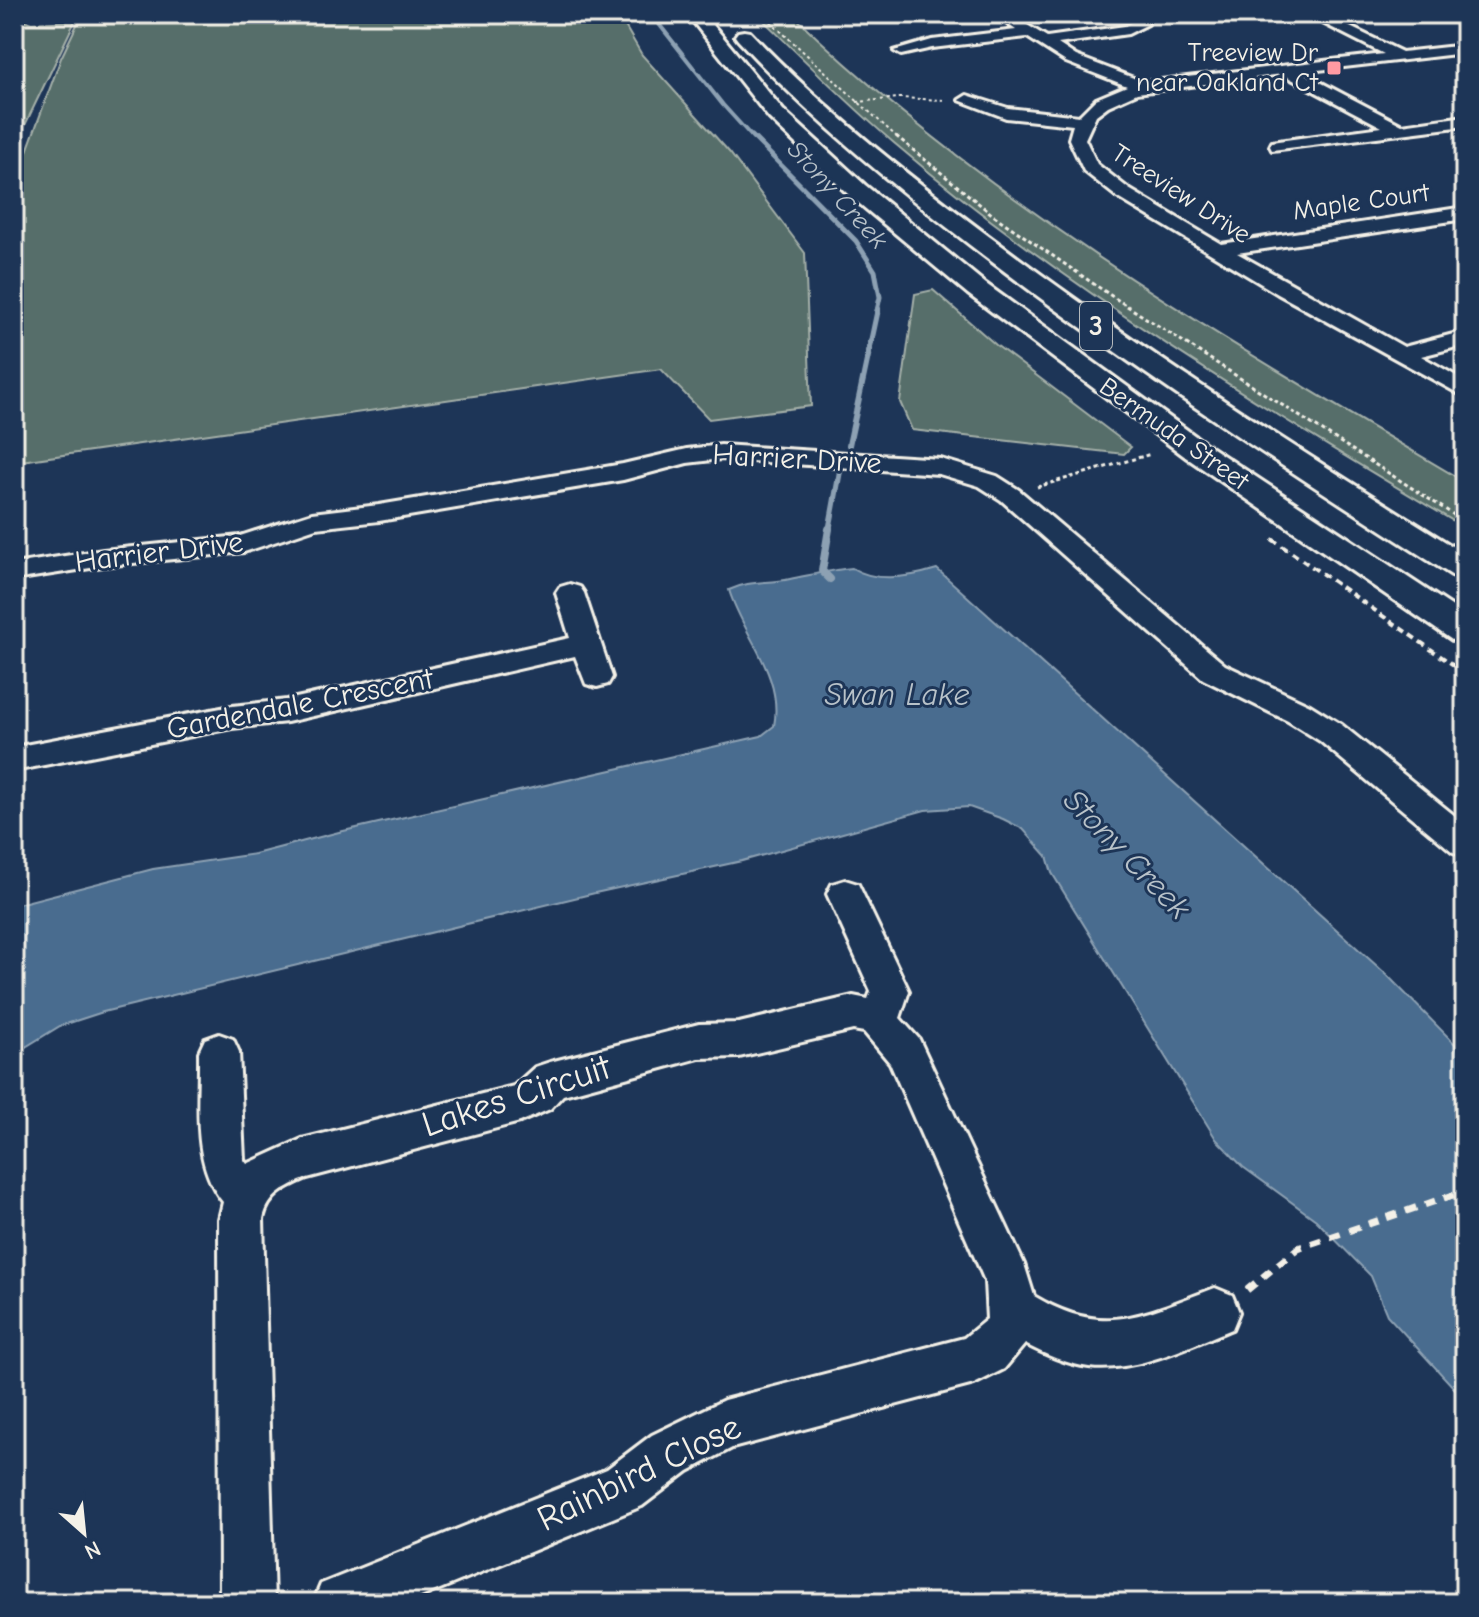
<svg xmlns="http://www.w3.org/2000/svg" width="1479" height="1617" font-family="'Comic Neue',sans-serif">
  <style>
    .green { fill: #566e6a; stroke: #a5b0a9; stroke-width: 2 }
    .water { fill: #486c8f; stroke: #8da1b3; stroke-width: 2 }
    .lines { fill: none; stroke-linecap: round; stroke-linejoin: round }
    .stream-far3 { stroke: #8da1b3; stroke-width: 4 }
    .stream-far2 { stroke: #8da1b3; stroke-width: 5 }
    .stream-far1 { stroke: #8da1b3; stroke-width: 6 }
    .stream { stroke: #8da1b3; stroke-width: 8 }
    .minor-casing { stroke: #f4f1e8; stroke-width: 6 }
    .major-casing { stroke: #f4f1e8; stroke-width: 6 }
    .path-far3 { stroke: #f4f1e8; stroke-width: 2; stroke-dasharray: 3 3; stroke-linecap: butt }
    .path-far2 { stroke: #f4f1e8; stroke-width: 3; stroke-dasharray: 4 3; stroke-linecap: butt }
    .path-far1 { stroke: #f4f1e8; stroke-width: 4; stroke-dasharray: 7 5; stroke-linecap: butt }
    .path { stroke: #f4f1e8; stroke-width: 7; stroke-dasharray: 11 9; stroke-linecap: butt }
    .minor { fill: #1d3557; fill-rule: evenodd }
    .major { fill: #1d3557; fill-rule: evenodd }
    .poi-dot { fill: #ff9aa2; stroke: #1d3557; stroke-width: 3 }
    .labels { text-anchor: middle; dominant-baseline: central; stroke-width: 6; stroke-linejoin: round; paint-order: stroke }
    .far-poi-label { font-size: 26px; fill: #f4f1e8; stroke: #1d3557; text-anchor: end }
    .far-street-label { font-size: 26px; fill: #f4f1e8; stroke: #1d3557 }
    .far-water-label { font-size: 26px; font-style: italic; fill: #b8c2c9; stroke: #1d3557 }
    .shield { fill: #1d3557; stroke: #b4b9bc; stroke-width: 2 }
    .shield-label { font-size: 28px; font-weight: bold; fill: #f4f1e8 }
    .street-label { font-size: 30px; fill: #f4f1e8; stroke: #1d3557 }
    .water-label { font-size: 32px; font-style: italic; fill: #b8c2c9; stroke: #1d3557 }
    .near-street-label { font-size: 36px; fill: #f4f1e8; stroke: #1d3557 }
  </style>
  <rect width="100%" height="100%" fill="#1d3557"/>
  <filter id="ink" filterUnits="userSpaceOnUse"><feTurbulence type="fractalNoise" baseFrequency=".0125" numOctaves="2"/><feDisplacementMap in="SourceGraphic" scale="16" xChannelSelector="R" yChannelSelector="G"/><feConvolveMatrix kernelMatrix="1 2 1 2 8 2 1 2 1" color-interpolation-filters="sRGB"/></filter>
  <g filter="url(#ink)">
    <g class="green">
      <polygon points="14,14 29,14 26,21 31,23 75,21 14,148"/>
      <polygon points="82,14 618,14 642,55 730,153 805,253 811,406 709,419 661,369 14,462 14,187 61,58"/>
      <path d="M757 14H792C989 205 1230 343 1465 482V528C1269 411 1068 291 894 143 846 102 802 58 757 14Z"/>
      <polygon points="933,290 996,345 1131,447 1124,454 912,430 900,402 915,294"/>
    </g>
    <path class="water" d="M852 568C876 583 911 577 937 569L1387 975 1456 1045 1465 1066V1400L1387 1315 1371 1276 1316 1220 1243 1167 1216 1139 1052 873 1047 856 1023 829 1003 819 969 807 925 810 742 861 595 893 103 1012 60 1026 14 1054V905L153 869 255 854 339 832 761 736 774 726C784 675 743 636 729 590 750 580 768 584 790 579 811 575 831 570 852 568Z"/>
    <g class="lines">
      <polyline class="stream-far3" points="651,14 723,105 753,138"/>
      <polyline class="stream-far2" points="752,136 856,241 875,271 880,297 877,311"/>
      <g class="stream-far1">
        <polyline points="849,445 878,309"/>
        <polyline points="829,531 840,471"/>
      </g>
      <polyline class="stream" points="829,529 822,571 830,579"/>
      <defs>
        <g id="minor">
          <polygon points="993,14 1009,14 1047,37 1125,26 1133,22 1130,14 1144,14 1148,24 1128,34 1058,44 1076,56 1144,82 1384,54 1305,14 1323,14 1402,52 1465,45 1465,53 1301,72 1402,125 1465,116 1465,126 1272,150 1270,146 1272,142 1278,141 1382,127 1282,74 1137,93 1108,106 1096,115 1085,139 1097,164 1129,189 1221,244 1465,207 1465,219 1237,253 1404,347 1465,331 1465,345 1421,356 1465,381 1465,397 1278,294 1117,197 1084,171 1069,139 1073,125 1006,118 959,100 967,95 1008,108 1079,116 1096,99 1127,86 1066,62 1027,37 932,48 901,55 894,51 932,40 1016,30"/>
          <polygon points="721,445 941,459 997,476 1019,490 1225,665 1310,705 1342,725 1465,824 1465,856 1453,852 1320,741 1288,721 1203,679 1001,500 979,486 939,474 721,459 687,463 623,480 379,521 316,528 244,552 103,566 14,580 14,564 103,550 240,536 312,513 379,505 623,464 687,449"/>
          <polygon points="570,584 580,587 584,593 612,677 608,684 597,687 586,684 575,656 287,722 232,728 14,771 14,747 232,706 287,700 570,638 556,593 560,587"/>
          <path d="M845 880 858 884 909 991 900 1018 919 1039 1024 1264 1034 1296C1105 1339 1144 1314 1215 1288L1232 1295 1239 1312 1232 1329C1190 1346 1135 1373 1089 1367 1066 1364 1045 1354 1025 1344L1004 1369 974 1384 732 1448 688 1471 642 1506 406 1603H313L321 1584 607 1469 652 1435 724 1400 964 1338 987 1319 985 1281 890 1063 864 1032 853 1030 739 1057 699 1058 563 1095 550 1109 520 1122 307 1178C286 1187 268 1195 263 1219L274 1603H220L219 1219 223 1202C190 1160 200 1103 199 1052L205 1039 219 1034 233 1039 239 1052 244 1160 247 1164 302 1139 514 1086 535 1067 550 1062 699 1024 739 1023 853 996 868 999 871 991 827 894 832 884Z"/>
        </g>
        <g id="major">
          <polygon points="687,14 704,14 783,110 865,185 986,284 1209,446 1465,615 1465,644 1452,640 1187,458 968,294 849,195 769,118"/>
          <path d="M744 31 750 32C827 113 915 181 1005 248 1153 358 1309 457 1465 554V579L1453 576C1293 474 1134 370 983 255 897 189 812 120 738 40L735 36 738 32Z"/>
        </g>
      </defs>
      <use href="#minor" class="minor-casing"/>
      <use href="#major" class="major-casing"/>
      <g class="path-far3">
        <polyline points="762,14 898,138"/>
        <polyline points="857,102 899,98 946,100"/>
      </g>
      <g class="path-far2">
        <polyline points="896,136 993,215 1110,295 1465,522"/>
        <polyline points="1037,487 1151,454"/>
      </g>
      <polyline class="path-far1" points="1272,539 1465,673"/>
      <polyline class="path" points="1247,1290 1298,1248 1465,1191"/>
      <use href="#minor" class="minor"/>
      <use href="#major" class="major"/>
    </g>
  </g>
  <rect class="poi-dot" x="1326" y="60" width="16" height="16" rx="4"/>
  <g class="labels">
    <g class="far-poi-label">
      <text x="1318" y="53">Treeview Dr<tspan x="1318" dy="30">near Oakland Ct</tspan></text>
    </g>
    <g class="far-street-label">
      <text transform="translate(1181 194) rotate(33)">Treeview Drive</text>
      <text transform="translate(1361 202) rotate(-8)">Maple Court</text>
      <text transform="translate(1174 434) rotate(35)">Bermuda Street</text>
    </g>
    <g class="far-water-label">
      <text transform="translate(837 195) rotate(48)">Stony Creek</text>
    </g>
    <rect class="shield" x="1080" y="302" width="32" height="48" rx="6"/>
    <g class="shield-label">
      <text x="1096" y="326">3</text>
    </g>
    <g class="street-label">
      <text transform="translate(797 459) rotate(3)">Harrier Drive</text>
      <text transform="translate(159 552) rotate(-7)">Harrier Drive</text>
      <text transform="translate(300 704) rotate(-11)">Gardendale Crescent</text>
    </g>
    <g class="water-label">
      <text x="897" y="694">Swan Lake</text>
      <text transform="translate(1127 854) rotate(46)">Stony Creek</text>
    </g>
    <g class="near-street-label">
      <text transform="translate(516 1096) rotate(-18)">Lakes Circuit</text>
      <text transform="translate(639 1473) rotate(-26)">Rainbird Close</text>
    </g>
  </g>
  <rect width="1479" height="1617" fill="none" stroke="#1d3557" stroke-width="48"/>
  <rect x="24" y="24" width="1431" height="1569" fill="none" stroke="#f4f1e8" stroke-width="3" filter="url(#ink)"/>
  <g transform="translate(84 1533) rotate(153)" stroke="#1d3557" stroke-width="6" paint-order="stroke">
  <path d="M0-6L14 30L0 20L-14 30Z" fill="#f4f1e8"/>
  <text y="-12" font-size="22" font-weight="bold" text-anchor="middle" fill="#f4f1e8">N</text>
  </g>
</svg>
